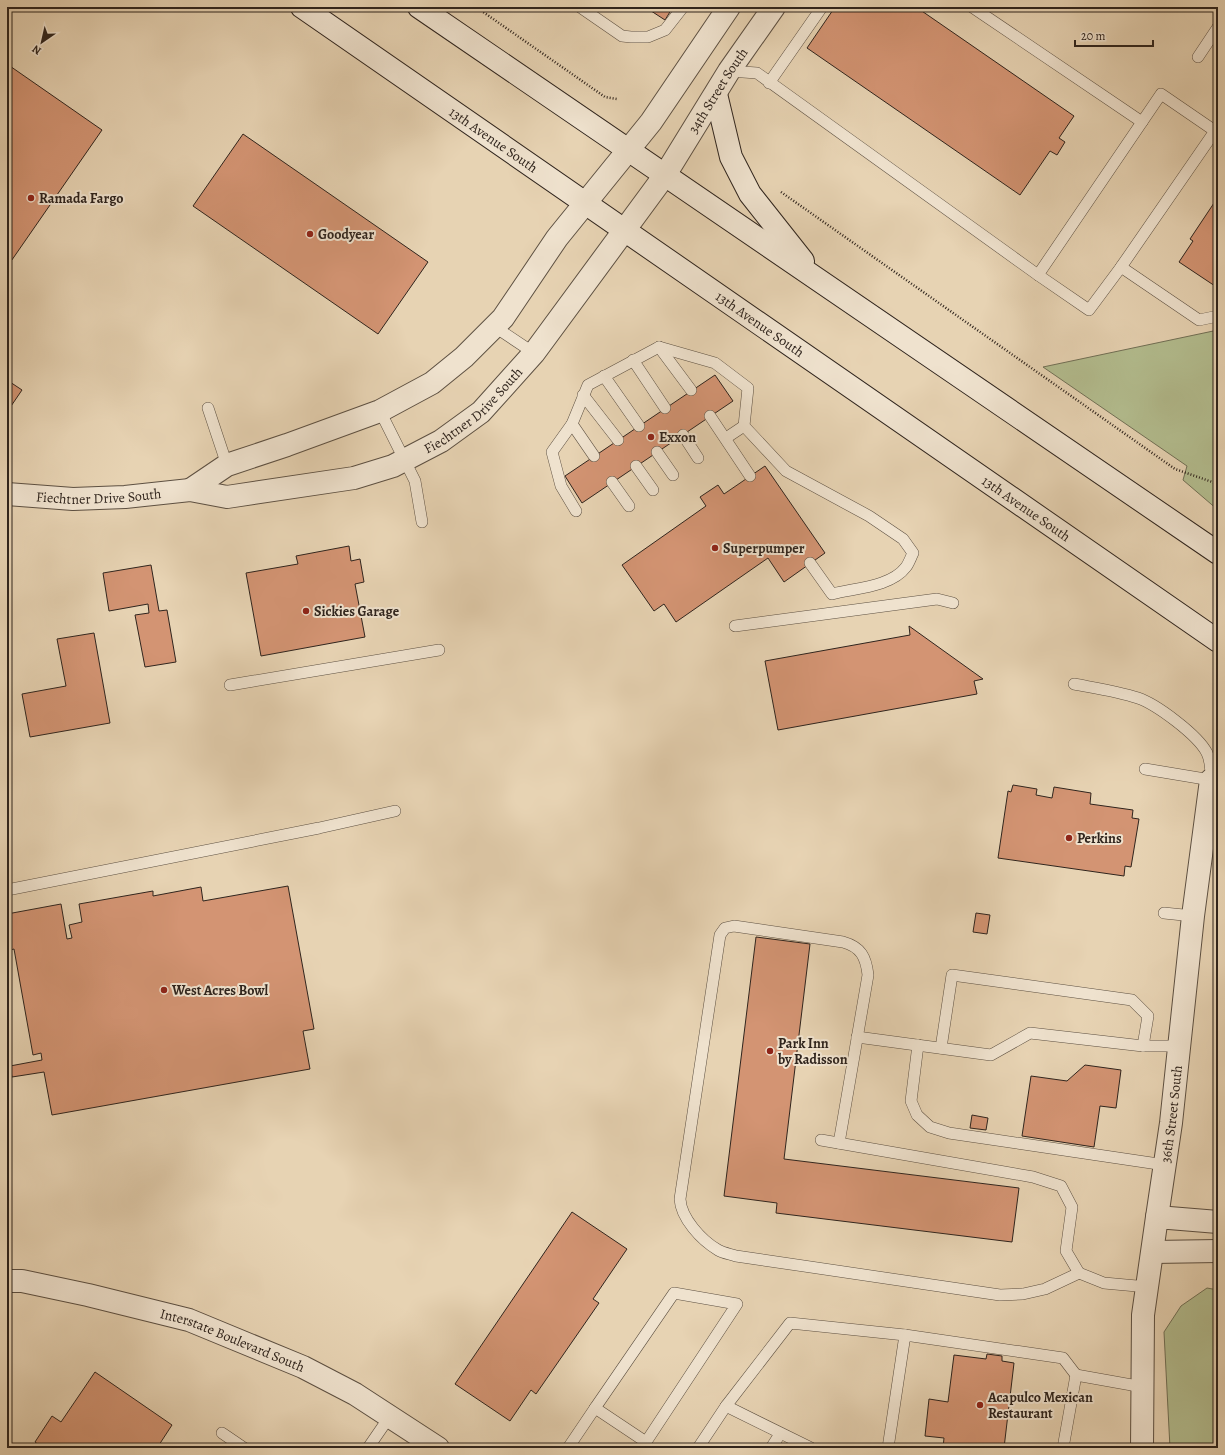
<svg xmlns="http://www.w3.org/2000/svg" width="1225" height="1455" font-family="Alegreya,serif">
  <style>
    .green { fill: #b3bd8f; stroke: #717056 }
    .building { fill: #d39473; stroke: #2f241d }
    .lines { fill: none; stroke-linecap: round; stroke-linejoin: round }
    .service-casing { stroke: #5d5042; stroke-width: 12 }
    .minor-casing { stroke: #5d5042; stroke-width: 24 }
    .tertiary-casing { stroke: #5d5042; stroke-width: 24 }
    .secondary-casing { stroke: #2f241d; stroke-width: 24 }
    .path { stroke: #2f241d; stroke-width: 2.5; stroke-dasharray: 1 2; stroke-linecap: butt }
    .service { stroke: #efe2ce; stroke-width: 11 }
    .minor { stroke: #efe2ce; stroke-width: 22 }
    .tertiary { stroke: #efe2ce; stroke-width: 22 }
    .secondary { stroke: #efe2ce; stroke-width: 22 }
    .poi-dot { fill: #8f2418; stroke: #efe2ce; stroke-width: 1.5 }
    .labels { text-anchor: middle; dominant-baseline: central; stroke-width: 4; stroke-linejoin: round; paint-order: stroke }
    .street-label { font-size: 14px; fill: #2f241d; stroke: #efe2ce }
    .poi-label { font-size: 14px; font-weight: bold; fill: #2f241d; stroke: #efe2ce; text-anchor: start }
  </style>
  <rect width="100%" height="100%" fill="#e7d3b3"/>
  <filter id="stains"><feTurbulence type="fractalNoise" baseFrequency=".005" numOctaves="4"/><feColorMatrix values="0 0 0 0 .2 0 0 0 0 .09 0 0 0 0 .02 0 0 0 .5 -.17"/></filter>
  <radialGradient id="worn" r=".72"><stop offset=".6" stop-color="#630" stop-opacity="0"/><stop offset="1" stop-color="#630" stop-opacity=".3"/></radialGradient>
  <g class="green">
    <polygon points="1218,330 1218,510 1183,480 1187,466 1043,367"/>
    <polygon points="1207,1288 1218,1290 1218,1448 1170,1448 1164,1332 1181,1306"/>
  </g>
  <g class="building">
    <polygon points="645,7 673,7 665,20"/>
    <polygon points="835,7 916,7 1074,116 1059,138 1065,142 1057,155 1050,151 1020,195 807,48"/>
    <polygon points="7,64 102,130 7,267"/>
    <polygon points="243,134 428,262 378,334 193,206"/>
    <polygon points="1218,197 1218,288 1179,262 1193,241 1190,239"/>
    <polygon points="715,375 733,401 582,503 565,476"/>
    <polygon points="7,380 22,390 7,412"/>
    <polygon points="765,466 825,553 784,582 768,558 676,622 664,604 654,611 622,565 706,506 700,497 718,485 724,494"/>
    <polygon points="349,546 351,561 360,559 364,582 355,584 365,637 261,656 246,573 298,564 296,556"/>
    <polygon points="151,565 159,611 167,610 176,662 145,667 135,615 149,613 148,604 109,611 103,573"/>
    <polygon points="909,626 983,679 974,681 977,694 778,730 765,661 910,635"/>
    <polygon points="94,633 110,723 30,737 22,694 66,686 57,639"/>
    <polygon points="1013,785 1037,789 1036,795 1052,798 1054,787 1091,793 1090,804 1133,810 1132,818 1139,819 1131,867 1125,866 1124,876 998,858 1008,791 1011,792"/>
    <polygon points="288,886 314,1029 303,1031 310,1069 52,1115 44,1072 12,1077 10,1066 42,1060 41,1053 33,1055 14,949 7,951 7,914 61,904 67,939 72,938 69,925 82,922 79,904 153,891 153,896 201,887 203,901"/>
    <polygon points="976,913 990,915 987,934 973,932"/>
    <polygon points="756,937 810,944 784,1159 1019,1188 1012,1242 776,1213 777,1203 724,1196"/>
    <polygon points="1085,1065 1121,1070 1116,1108 1100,1106 1094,1147 1022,1136 1031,1076 1067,1081"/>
    <polygon points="972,1115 988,1118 986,1130 970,1128"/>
    <polygon points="572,1212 627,1249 593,1299 599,1303 536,1394 531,1390 510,1421 455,1384"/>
    <polygon points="987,1354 1002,1356 1002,1361 1014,1363 1004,1448 943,1448 944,1438 925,1436 929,1399 948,1402 954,1355 986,1359"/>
    <polygon points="95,1372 172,1425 157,1448 43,1448 35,1442 52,1416 61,1422"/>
  </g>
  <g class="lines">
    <defs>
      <g id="service">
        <polyline points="580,7 622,36 631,37 648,37 665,30 683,7"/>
        <polyline points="1198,57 1218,27"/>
        <polyline points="729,71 757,73 1038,275 1089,310 1121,267 1215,131 1161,94 1142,122 972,7"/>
        <polyline points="769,83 822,7"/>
        <polyline points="1121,267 1199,320 1218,316"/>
        <polyline points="1038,275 1142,122"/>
        <polyline points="495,327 534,353"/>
        <polyline points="659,347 691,390"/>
        <polyline points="633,360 665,408"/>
        <polyline points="604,376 639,426"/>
        <polyline points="583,395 618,440"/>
        <polyline points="208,408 227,465"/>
        <polyline points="380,411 415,481 422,522"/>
        <polyline points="710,416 750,476"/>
        <polyline points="572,424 594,456"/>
        <polyline points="683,435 698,458"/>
        <polyline points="726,438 744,426"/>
        <polyline points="657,452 673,475"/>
        <polyline points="636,466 653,490"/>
        <polyline points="612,482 629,506"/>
        <path d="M576 511 561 486 552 452 572 424 588 385 659 347 715 363 748 388 744 426 786 471 869 516 903 539 913 553C911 557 909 563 906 567 891 587 855 588 832 594L810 563"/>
        <polyline points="735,626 937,599 953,603"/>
        <path d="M1074 684C1095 688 1117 691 1138 698 1156 704 1198 735 1207 753 1211 761 1211 771 1211 780L1145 769"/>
        <polyline points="230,685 439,650"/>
        <polyline points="7,890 319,828 395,811"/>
        <polyline points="1164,913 1193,916"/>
        <polyline points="857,1037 991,1055 1030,1033 1143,1046 1178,1046"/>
        <polyline points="918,1045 911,1101 917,1115 930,1127 949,1133 1165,1165"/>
        <polyline points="941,1048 952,975 1132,1000 1148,1016 1143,1046"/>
        <polyline points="821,1140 1033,1177 1061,1186 1072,1207 1066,1251 1079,1273 1104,1283 1148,1287"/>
        <path d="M839 1143 868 975C866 957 861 947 843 942L734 926 725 928 720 935 680 1199C681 1218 701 1240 718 1250 723 1253 730 1254 736 1256L1000 1295 1023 1294 1045 1289 1079 1273"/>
        <polyline points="726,1406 790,1323 905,1335"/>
        <polyline points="222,1433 244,1448"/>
        <polyline points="368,1448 390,1416"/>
        <polyline points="568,1448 595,1408"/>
        <polyline points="642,1448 646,1442 737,1304 674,1293 595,1408 646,1442"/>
        <polyline points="698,1448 726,1406 811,1448"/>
        <polyline points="771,1448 780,1434"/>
        <polyline points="888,1448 905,1335 1063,1358 1076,1375"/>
        <polyline points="1063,1448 1076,1375 1143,1387"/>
      </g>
      <g id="minor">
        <path id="s1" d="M1157 1217 1171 1123 1193 916 1211 780"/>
        <path id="s2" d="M7 1281H22L88 1295 189 1320 303 1367 355 1394 438 1448"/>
      </g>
      <g id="tertiary">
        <polyline points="190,490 227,465 287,445 380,411 432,383 464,357 503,318 557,238 651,122 729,7"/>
        <path id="s3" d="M7 494 73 499 125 497 190 490 227 497 354 478 393 466 441 441 481 412 534 353 665 175 729 71 774 7"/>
        <polyline points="1153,1252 1218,1251"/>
        <polyline points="1142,1448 1143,1315 1157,1217 1218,1222"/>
      </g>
      <g id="secondary">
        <path id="s4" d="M302 7 1218 641"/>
        <polyline points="419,7 1218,553"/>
        <polyline points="716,94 731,157 750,194 803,261"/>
      </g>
    </defs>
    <use href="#service" class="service-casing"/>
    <use href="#minor" class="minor-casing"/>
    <use href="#tertiary" class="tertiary-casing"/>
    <use href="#secondary" class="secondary-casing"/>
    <g class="path">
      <polyline points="476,7 605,97 617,99"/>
      <polyline points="781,192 1175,469 1218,484"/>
    </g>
    <use href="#service" class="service"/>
    <use href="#minor" class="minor"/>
    <use href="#tertiary" class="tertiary"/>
    <use href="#secondary" class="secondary"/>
  </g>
  <g class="poi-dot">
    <circle cx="31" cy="198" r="4"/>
    <circle cx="310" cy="234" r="4"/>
    <circle cx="651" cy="437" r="4"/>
    <circle cx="715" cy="548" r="4"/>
    <circle cx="306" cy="611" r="4"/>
    <circle cx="1069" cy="838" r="4"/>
    <circle cx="164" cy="990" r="4"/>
    <circle cx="770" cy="1051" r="4"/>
    <circle cx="980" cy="1405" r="4"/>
  </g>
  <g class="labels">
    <g class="street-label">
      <text stroke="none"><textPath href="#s3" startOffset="894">34th Street South</textPath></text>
      <text stroke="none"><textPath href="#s4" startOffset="233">13th Avenue South</textPath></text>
      <text stroke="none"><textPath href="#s4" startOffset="557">13th Avenue South</textPath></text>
      <text stroke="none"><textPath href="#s3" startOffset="489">Fiechtner Drive South</textPath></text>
      <text stroke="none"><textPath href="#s3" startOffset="92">Fiechtner Drive South</textPath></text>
      <text stroke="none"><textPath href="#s4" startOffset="881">13th Avenue South</textPath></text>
      <text stroke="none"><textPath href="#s1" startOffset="104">36th Street South</textPath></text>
      <text stroke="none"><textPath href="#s2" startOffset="234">Interstate Boulevard South</textPath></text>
    </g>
    <g class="poi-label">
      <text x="39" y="198">Ramada Fargo</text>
      <text x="318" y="234">Goodyear</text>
      <text x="659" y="437">Exxon</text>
      <text x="723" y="548">Superpumper</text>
      <text x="314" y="611">Sickies Garage</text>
      <text x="1077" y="838">Perkins</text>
      <text x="172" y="990">West Acres Bowl</text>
      <text x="778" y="1043">Park Inn<tspan x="778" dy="16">by Radisson</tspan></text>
      <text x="988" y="1397">Acapulco Mexican<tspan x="988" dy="16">Restaurant</tspan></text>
    </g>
  </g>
  <rect width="1225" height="1455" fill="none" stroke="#e7d3b3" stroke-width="24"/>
  <rect x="8" y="8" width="1209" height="1439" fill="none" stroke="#2f241d" stroke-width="2"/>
  <rect x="12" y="12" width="1201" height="1431" fill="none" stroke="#2f241d"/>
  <g transform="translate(42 42) rotate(214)" stroke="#efe2ce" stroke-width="3" paint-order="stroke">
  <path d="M0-3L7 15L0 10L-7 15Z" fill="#2f241d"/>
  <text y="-6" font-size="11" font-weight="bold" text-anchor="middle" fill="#2f241d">N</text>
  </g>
  <path d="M1075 40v6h78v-6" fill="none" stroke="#2f241d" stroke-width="2"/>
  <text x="1081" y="40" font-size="12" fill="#2f241d" stroke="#efe2ce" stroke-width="3" paint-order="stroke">20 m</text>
  <rect width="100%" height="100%" filter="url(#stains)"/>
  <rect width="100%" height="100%" fill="url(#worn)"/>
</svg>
